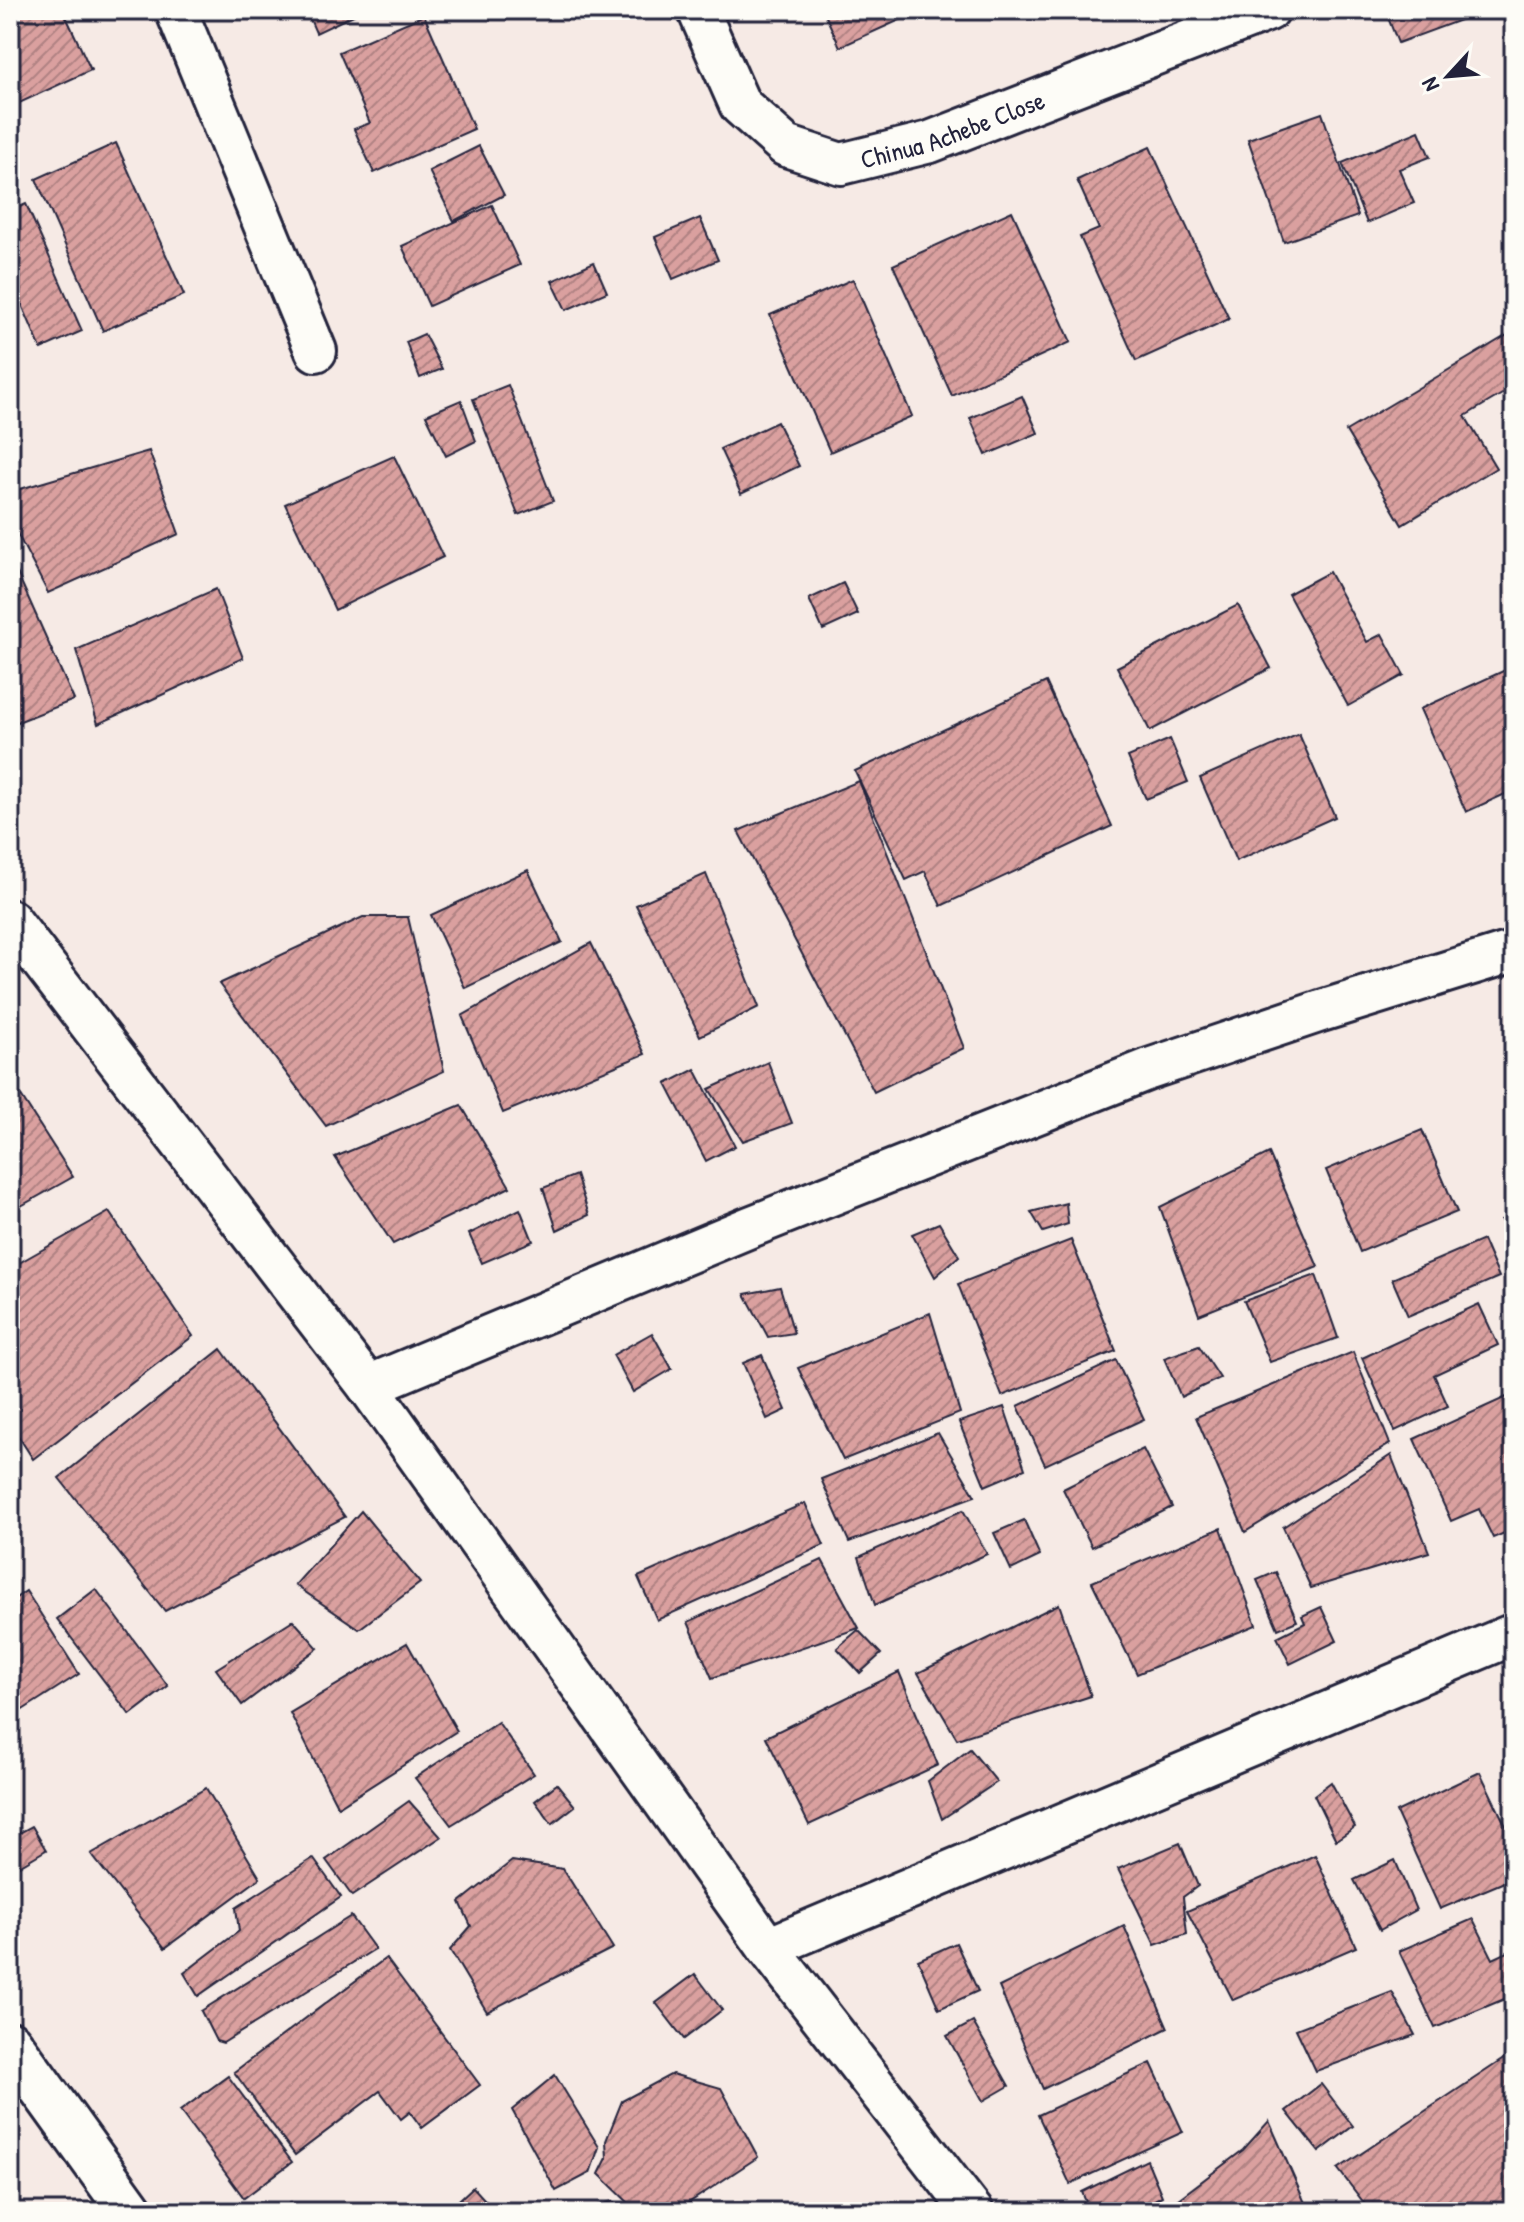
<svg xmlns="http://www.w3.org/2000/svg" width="1524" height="2222" font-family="'Patrick Hand',sans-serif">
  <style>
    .building { fill: url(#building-hatch); stroke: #22223b; stroke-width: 2 }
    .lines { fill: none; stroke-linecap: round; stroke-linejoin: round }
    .minor-casing { stroke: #22223b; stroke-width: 46 }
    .tertiary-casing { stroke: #22223b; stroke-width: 50 }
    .minor { stroke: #fdfcf7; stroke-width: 40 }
    .tertiary { stroke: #fdfcf7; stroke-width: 44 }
    .labels { text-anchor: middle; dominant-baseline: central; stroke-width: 7; stroke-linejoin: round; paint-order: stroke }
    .street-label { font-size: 26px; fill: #22223b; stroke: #fdfcf7 }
  </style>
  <defs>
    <pattern id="building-hatch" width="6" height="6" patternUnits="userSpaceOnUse" patternTransform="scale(2)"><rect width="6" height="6" fill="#daa09f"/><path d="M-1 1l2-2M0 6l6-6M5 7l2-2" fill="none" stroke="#b08283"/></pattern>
  </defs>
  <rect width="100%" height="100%" fill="#f6eae5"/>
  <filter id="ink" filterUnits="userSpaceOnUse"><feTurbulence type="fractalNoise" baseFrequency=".0125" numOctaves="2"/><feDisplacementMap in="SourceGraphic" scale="16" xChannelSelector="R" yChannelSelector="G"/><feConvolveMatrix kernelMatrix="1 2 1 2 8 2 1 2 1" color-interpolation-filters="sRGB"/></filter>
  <g filter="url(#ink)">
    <g class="building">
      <polygon points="10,10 63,10 91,70 15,105 10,93"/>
      <polygon points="306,10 364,10 316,33"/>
      <polygon points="823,10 922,10 840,47"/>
      <polygon points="1385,10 1463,10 1466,18 1398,43"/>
      <polygon points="424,15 474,129 374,173 354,129 370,123 339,52"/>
      <polygon points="1322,113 1358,216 1284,242 1248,139"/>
      <polygon points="1419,131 1430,157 1399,169 1414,203 1367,223 1342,163"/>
      <polygon points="116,143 184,295 103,331 36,179"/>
      <polygon points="479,146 504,195 454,221 429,171"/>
      <polygon points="1150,147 1229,319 1136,361 1080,237 1099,229 1077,180"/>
      <polygon points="26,204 82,331 41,349 10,277 10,211"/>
      <polygon points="492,205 520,265 429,306 402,246"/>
      <polygon points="1012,211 1071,342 952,396 893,265"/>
      <polygon points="700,218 718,260 673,279 655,237"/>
      <polygon points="594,262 607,292 566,310 552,281"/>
      <polygon points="853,279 912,416 830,452 770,315"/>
      <polygon points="1514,331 1514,387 1465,416 1496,468 1402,525 1346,431"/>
      <polygon points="424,334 442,369 420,378 406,342"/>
      <polygon points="508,385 553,501 518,515 473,399"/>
      <polygon points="1022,396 1038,433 986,455 970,418"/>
      <polygon points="461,400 476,441 446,456 426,415"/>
      <polygon points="777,422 799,466 741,494 720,449"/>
      <polygon points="149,451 179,534 48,593 10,520 10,492"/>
      <polygon points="394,456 443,557 335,610 285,504"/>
      <polygon points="10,557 74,700 10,725"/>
      <polygon points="1329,572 1367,642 1382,634 1404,675 1348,706 1288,594"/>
      <polygon points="843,583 858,614 823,630 809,599"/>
      <polygon points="216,589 243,658 98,724 76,650"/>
      <polygon points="1238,605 1271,668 1150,731 1117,667"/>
      <polygon points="1514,666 1514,790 1466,812 1420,709"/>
      <polygon points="1046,682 1112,826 941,906 925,871 906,880 855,771"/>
      <polygon points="1299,734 1335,817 1236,861 1200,778"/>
      <polygon points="1170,739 1188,782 1146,799 1128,757"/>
      <polygon points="859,781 964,1048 874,1092 738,831"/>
      <polygon points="528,870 562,942 465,988 431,915"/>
      <polygon points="706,874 759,1007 700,1036 636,905"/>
      <polygon points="363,917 408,917 444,1071 326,1126 219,984"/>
      <polygon points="591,943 645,1054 503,1113 462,1016"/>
      <polygon points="768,1062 792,1123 743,1141 709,1089"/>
      <polygon points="695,1069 735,1146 706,1161 666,1084"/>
      <polygon points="10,1079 73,1177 10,1212"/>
      <polygon points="1514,1096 1514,1124 1506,1098"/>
      <polygon points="461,1105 510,1187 393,1244 335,1157"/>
      <polygon points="1422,1130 1457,1212 1360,1252 1326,1170"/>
      <polygon points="1269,1153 1318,1267 1199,1315 1160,1207"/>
      <polygon points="576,1175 589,1215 557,1230 543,1188"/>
      <polygon points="1066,1203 1068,1224 1043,1232 1031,1212"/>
      <polygon points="520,1209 533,1241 482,1263 469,1234"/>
      <polygon points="109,1212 193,1336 33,1459 10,1423 10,1268"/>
      <polygon points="1514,1214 1514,1249 1501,1220"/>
      <polygon points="939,1223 959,1256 935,1277 912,1234"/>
      <polygon points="1071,1240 1116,1351 1002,1396 958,1284"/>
      <polygon points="1483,1240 1499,1277 1408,1316 1392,1279"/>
      <polygon points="1316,1275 1338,1338 1270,1362 1244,1301"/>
      <polygon points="780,1287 794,1333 768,1337 745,1294"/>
      <polygon points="1479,1304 1498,1345 1434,1375 1448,1406 1395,1431 1362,1358"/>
      <polygon points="930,1313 960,1413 843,1460 798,1368"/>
      <polygon points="652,1333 672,1369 633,1392 613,1355"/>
      <polygon points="1199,1346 1220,1378 1181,1397 1164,1358"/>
      <polygon points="221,1349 345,1517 165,1611 59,1478"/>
      <polygon points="1353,1352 1390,1444 1245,1532 1196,1417"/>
      <polygon points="762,1355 786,1410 767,1419 743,1363"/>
      <polygon points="1116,1360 1144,1419 1045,1465 1018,1406"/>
      <polygon points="1513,1394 1514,1529 1493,1538 1479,1509 1451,1521 1414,1439"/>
      <polygon points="1004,1407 1025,1469 985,1486 959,1422"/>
      <polygon points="938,1433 975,1496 849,1542 821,1479"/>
      <polygon points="1143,1449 1172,1507 1092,1547 1063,1489"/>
      <polygon points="1391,1455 1429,1552 1311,1588 1283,1527"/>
      <polygon points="805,1503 824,1545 657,1620 638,1577"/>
      <polygon points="963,1510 987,1554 875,1605 859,1557"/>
      <polygon points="361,1511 420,1583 359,1629 295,1585"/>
      <polygon points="1024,1520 1040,1556 1011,1570 994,1533"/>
      <polygon points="1221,1528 1256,1625 1137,1674 1092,1582"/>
      <polygon points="822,1560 859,1628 712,1678 688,1622"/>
      <polygon points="1276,1572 1297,1621 1278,1629 1257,1580"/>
      <polygon points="96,1589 168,1686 130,1715 57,1619"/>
      <polygon points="26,1591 79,1674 10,1718 10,1602"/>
      <polygon points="1059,1604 1091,1696 957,1739 918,1673"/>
      <polygon points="1321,1607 1337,1641 1290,1664 1277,1637 1305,1623 1302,1616"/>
      <polygon points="293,1620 318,1648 242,1705 216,1669"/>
      <polygon points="858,1630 881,1654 860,1673 837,1648"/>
      <polygon points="407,1643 457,1731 338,1807 290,1713"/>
      <polygon points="899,1672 938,1765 809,1825 766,1737"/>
      <polygon points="498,1722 534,1774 451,1825 415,1778"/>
      <polygon points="970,1749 997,1782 942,1819 928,1781"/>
      <polygon points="1480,1772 1514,1843 1514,1878 1440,1909 1396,1812"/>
      <polygon points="1331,1782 1355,1827 1336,1840 1314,1795"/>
      <polygon points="557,1784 575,1806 552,1824 535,1801"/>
      <polygon points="206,1788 260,1878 165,1948 91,1854"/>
      <polygon points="409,1801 441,1837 352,1896 326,1860"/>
      <polygon points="32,1826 46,1850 19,1866 10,1858 10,1838"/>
      <polygon points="1180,1843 1198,1886 1183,1897 1187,1934 1155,1945 1118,1869"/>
      <polygon points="1315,1855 1356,1947 1233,2000 1187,1911"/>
      <polygon points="313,1858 341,1897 198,1996 184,1973 239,1931 236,1908"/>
      <polygon points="1395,1860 1416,1910 1380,1930 1354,1880"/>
      <polygon points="512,1861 563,1869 613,1948 487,2012 450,1950 471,1926 460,1902"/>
      <polygon points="351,1916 375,1949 223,2043 216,2041 201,2011"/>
      <polygon points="1473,1919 1493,1959 1514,1949 1514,1995 1435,2028 1399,1951"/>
      <polygon points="1124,1926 1168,2028 1043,2089 999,1987"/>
      <polygon points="956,1943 978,1991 939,2009 918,1960"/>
      <polygon points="386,1958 480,2085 422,2128 410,2112 401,2119 380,2091 295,2155 234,2072"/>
      <polygon points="695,1974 722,2010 684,2039 656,2003"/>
      <polygon points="1392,1992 1415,2035 1316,2071 1296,2029"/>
      <polygon points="973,2022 1009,2086 983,2101 947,2036"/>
      <polygon points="1514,2052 1514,2212 1371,2212 1338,2169"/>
      <polygon points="1151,2063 1183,2132 1070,2184 1038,2115"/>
      <polygon points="672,2074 721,2088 758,2157 675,2212 638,2212 599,2174 607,2158 606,2141 622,2101"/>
      <polygon points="555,2075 599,2147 590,2173 556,2191 512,2110"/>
      <polygon points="228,2076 292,2162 244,2198 180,2111"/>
      <polygon points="1321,2084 1353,2126 1319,2152 1286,2111"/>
      <polygon points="1269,2121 1309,2212 1161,2212 1243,2150"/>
      <polygon points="1147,2160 1162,2196 1132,2212 1090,2212 1082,2192"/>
      <polygon points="473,2187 496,2212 446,2212"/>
      <polygon points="613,2201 623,2212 585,2210"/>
      <polygon points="291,2202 299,2212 280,2212"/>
    </g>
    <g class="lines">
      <defs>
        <g id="minor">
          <polyline points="176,10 316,351"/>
          <path id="s1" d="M698 10 740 105 786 146 841 164 930 142 1269 10"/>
          <polyline points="10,920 368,1386 768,1948 973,2212"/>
          <polyline points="368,1386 750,1227 1149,1069 1321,1011 1514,951"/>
          <polyline points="768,1948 1514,1634"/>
        </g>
        <polyline id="tertiary" points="10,2044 131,2212"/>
      </defs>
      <use href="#minor" class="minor-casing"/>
      <use href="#tertiary" class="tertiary-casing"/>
      <use href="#minor" class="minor"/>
      <use href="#tertiary" class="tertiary"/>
    </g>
  </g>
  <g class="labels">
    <g class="street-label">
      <text stroke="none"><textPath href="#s1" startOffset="340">Chinua Achebe Close</textPath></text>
    </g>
  </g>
  <rect width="1524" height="2222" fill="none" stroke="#fdfcf7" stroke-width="40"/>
  <rect x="20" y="20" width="1484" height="2182" fill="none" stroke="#22223b" stroke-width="3" filter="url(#ink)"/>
  <g transform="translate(1448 76) rotate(244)" stroke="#fdfcf7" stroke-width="6" paint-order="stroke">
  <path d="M0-6L14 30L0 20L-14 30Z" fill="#22223b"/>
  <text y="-12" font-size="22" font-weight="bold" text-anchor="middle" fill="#22223b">N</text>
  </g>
</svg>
